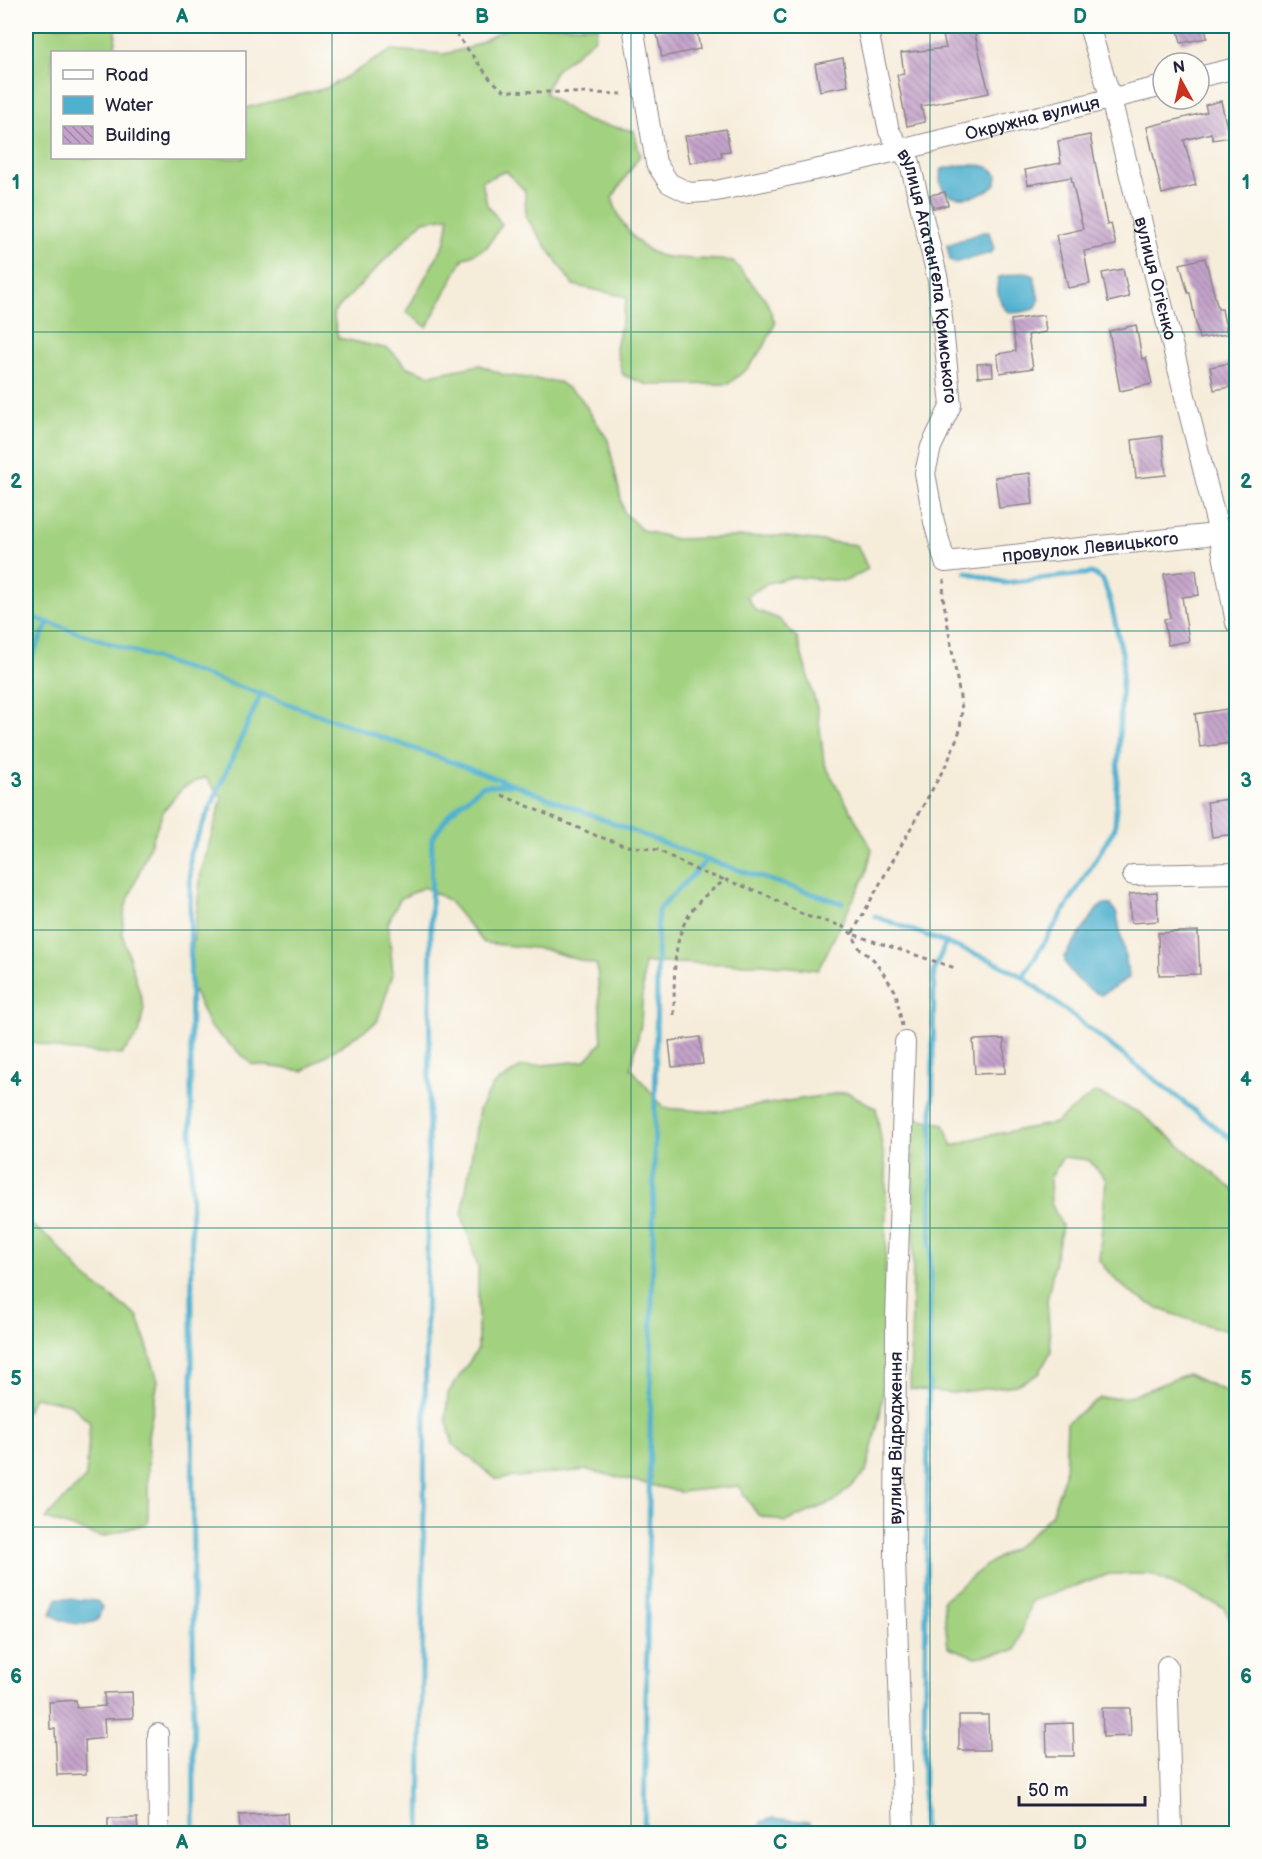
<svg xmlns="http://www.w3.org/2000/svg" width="1262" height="1859" font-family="'Balsamiq Sans',sans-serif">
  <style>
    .grass { fill: #a2d17f; stroke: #627a5d; stroke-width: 1.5 }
    .water { fill: #50b1cf; stroke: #396a85; stroke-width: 1.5 }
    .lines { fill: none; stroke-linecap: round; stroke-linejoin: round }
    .stream { stroke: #50b1cf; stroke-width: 5 }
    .building { fill: url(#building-back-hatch) }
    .minor-casing { stroke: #8c878a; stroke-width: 22 }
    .path { stroke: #8c878a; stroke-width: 3; stroke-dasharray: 4.5 4.5; stroke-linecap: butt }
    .minor { stroke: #fff; stroke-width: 20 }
    .grid { fill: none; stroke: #0f766e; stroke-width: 1.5; stroke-opacity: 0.55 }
    .labels { text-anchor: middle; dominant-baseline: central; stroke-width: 5; stroke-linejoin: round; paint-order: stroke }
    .street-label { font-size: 18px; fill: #22223b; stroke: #fdfcf7 }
    .neatline { fill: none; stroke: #0f766e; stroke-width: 2 }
    .grid-label { font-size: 20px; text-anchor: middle; font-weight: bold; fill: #0f766e }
  </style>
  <defs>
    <pattern id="building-back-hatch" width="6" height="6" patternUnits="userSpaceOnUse" patternTransform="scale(1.5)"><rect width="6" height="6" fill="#c4a3ca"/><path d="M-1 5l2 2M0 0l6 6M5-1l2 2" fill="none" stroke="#9f84a5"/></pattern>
  </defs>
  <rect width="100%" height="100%" fill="#fdfcf7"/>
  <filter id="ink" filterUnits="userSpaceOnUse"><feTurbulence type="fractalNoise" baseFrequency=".0167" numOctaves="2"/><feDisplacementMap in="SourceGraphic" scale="12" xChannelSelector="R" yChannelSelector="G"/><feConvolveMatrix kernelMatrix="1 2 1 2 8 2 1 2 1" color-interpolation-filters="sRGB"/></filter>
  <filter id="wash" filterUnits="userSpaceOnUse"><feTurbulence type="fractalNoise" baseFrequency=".008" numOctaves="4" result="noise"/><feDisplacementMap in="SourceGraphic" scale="24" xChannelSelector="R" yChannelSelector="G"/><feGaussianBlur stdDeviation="1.35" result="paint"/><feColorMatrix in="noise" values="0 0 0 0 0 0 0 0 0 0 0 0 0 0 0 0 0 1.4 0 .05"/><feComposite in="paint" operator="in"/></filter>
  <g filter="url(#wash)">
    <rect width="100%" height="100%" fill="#f6ecda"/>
    <g class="grass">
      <path d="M26 26H116L115 52H52V158H244L245 108 327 88 392 50 444 54 469 48 511 26H598L594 39 555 71 545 93 586 121 634 131 640 155 612 198C619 220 633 245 658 255 673 260 715 259 733 261L766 300 775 323 764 347 748 368 728 384 648 385 623 375 616 349 627 297 573 285 526 217 525 191 506 171 482 181 487 205 502 224 487 247 463 259 427 327 406 312 445 242 449 217 423 221 333 313 338 338 389 349 407 367 430 375 480 365 504 375 559 382 580 397 608 440 624 513 642 530 675 539 780 536 857 545 868 569 846 581 793 577 768 583 747 596 755 610 779 619 797 638 818 712 824 763 872 849 866 874 818 970 763 964 644 963 641 1024 631 1068 664 1108 715 1112 847 1092 876 1108 886 1171 885 1377 880 1415 866 1472 835 1501 785 1522 758 1515 738 1486 680 1492 587 1470 496 1479 453 1444 446 1418 448 1393 478 1349V1267L462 1215 479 1110 492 1086 521 1067 585 1061 602 1042 597 965 543 949 484 943 448 900 424 887 400 899 388 923 393 974 377 1022 303 1071 252 1064 210 1027 189 981 201 873 222 798 205 777 182 788 164 810 125 908 122 933 144 1007 139 1034 121 1055 63 1050 26 1040Z"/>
      <path d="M1095 1092 1140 1113 1236 1192V1334C1181 1316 1135 1310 1099 1260L1106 1180 1089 1160 1063 1157 1050 1178 1051 1203 1062 1226 1047 1301 1051 1351 1039 1374 1016 1385 953 1393 910 1389 914 1220 912 1136 916 1118 944 1124 952 1146 980 1137 1055 1123Z"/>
      <polygon points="26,1221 52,1240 85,1277 138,1317 158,1380 148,1436 148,1523 102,1537 45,1519 86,1477 90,1422 70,1404 34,1397 26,1412"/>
      <polygon points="1187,1374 1229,1393 1236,1400 1236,1630 1224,1608 1151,1574 1110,1574 1031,1601 1016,1650 976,1657 948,1647 943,1600 989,1563 1022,1543 1051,1515 1065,1475 1067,1422 1100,1398 1129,1397"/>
    </g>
    <g class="water">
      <path d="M962 165C976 165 989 163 997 175L996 183C980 203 930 205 942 169Z"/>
      <polygon points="983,232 989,232 994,249 991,253 954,263 950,260 947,245"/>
      <path d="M1026 272 1034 276 1039 301 1035 309C1017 313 1004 319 999 296 997 289 996 284 999 277Z"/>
      <path d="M1104 904 1111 905 1117 914 1129 978 1101 995C1087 990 1066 972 1064 957L1098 908Z"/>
      <path d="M57 1598 97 1601 102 1607 98 1620C82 1627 64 1624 51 1614Z"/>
      <polygon points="773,1818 810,1822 812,1833 758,1833 761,1822"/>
    </g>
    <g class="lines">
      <g class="stream">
        <polyline points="966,572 1005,583 1092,573 1103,580 1110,600 1123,657 1115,828 1023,977"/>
        <polyline points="26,615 261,694 513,784 707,860 842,903"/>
        <polyline points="26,669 48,623"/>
        <polyline points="875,916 991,960 1023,977 1236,1143"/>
        <polyline points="194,1834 190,853 261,694"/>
        <polyline points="420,1834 432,838 450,813 482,786 513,784"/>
        <polyline points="644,1834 658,910 707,860"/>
        <polyline points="923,1834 934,971 946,942"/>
      </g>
    </g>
    <g id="blocks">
      <g class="building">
        <polygon points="677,26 696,26 700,49 662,57 656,30"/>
        <polygon points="941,26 973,26 989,93 921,106 925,122 907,126 897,75 904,74 901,53 946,48"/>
        <polygon points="1177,26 1205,26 1207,38 1181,43"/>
        <polygon points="843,58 848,86 820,91 815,64"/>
        <polygon points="1221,101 1229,137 1213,140 1211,133 1184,140 1196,185 1162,194 1147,127 1207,112 1205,105"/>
        <polygon points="726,129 730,151 721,152 722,157 690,163 685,136"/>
        <polygon points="1090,135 1107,225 1111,224 1116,245 1084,251 1090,284 1068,288 1056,235 1083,229 1071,177 1028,185 1025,170 1061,163 1058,141"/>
        <polygon points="945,192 948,205 933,208 930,195"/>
        <polygon points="1205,258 1218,309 1222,309 1227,334 1199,339 1190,293 1188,293 1180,264"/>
        <polygon points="1123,269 1129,297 1108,302 1102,273"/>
        <polygon points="1044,315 1046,332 1028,335 1033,368 1000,373 997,354 1016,351 1011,320"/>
        <polygon points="1136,325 1142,359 1146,358 1152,384 1120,391 1109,331"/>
        <polygon points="1236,362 1236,386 1214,390 1210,367"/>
        <polygon points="992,363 993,376 978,377 977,364"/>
        <polygon points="1162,436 1166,475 1136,478 1132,440"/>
        <polygon points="1030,473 1033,504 999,508 995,477"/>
        <polygon points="1196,570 1199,595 1182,597 1189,641 1168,645 1164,619 1170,618 1164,574"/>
        <polygon points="1227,709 1231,743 1200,747 1195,714"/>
        <polygon points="1236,798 1236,834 1212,837 1207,802"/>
        <polygon points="1157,892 1158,921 1131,923 1129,894"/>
        <polygon points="1198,931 1200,974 1159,975 1158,933"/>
        <polygon points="700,1037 703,1064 672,1067 669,1041"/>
        <polygon points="1004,1039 1005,1073 975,1074 973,1040"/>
        <polygon points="132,1692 133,1718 104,1719 105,1738 85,1740 86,1774 57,1775 55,1729 50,1729 49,1702 76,1700 77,1708 105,1706 104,1693"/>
        <polygon points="1102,1708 1130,1708 1131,1736 1103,1737"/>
        <polygon points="959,1715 988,1715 989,1750 959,1750"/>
        <polygon points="1073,1723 1074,1756 1047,1756 1046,1724"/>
        <polygon points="287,1813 288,1833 269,1833 269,1830 240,1832 239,1815"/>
        <polygon points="108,1818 137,1818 138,1833 108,1833"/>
      </g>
    </g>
  </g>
  <g filter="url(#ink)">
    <use href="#blocks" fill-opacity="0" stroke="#8c878a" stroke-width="1.5"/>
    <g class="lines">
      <defs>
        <g id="minor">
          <path id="s1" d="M633 26 656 163 669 183 689 193 716 191 847 163 1163 86"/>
          <path id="s2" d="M867 26 889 131 910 163 938 280 951 405 931 447 925 473 934 522 945 562 1236 532"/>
          <path id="s3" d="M1089 26 1111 99 1219 533 1236 623"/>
          <polyline points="1199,77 1236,68"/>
          <polyline points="1133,875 1236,873"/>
          <polyline points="1167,1666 1172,1834"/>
          <polyline points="158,1734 159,1834"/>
          <path id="s4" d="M904 1834 895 1560 896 1318 905 1042"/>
        </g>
      </defs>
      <use href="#minor" class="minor-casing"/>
      <g class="path">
        <polyline points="450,26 491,80 505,91 626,94"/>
        <polyline points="944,579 943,597 962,709 960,730 948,761 852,934 955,968"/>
        <polyline points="502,795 597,836 627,846 658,850 700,872 725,880"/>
        <path d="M674 1015C675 954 669 916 726 880L767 895 806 916 842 926 852 934 860 949 874 960 896 992 902 1026"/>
      </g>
      <use href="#minor" class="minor"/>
    </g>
  </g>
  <path class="grid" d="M332 26V1834M631 26V1834M930 26V1834M26 332H1236M26 631H1236M26 930H1236M26 1228H1236M26 1527H1236"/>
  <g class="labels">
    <g class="street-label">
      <text stroke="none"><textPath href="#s1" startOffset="537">Окружна вулиця</textPath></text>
      <text stroke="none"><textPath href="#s2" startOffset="260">вулиця Агатангела Кримського</textPath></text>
      <text stroke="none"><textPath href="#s3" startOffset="261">вулиця Огієнко</textPath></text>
      <text stroke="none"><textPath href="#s2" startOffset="702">провулок Левицького</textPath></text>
      <text stroke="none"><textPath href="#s4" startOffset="396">вулиця Відродження</textPath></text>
    </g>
  </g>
  <rect width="1262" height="1859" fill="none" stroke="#fdfcf7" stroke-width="66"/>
  <rect x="51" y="51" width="195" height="108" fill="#fdfcf7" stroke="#a5a5ac" stroke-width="1.5"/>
  <rect x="63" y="70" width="30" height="9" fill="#ffffff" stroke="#a5a5ac" stroke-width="1.5"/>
  <text x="105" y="81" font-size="18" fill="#22223b">Road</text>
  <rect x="63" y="96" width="30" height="18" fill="#50b1cf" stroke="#a5a5ac" stroke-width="1.5"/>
  <text x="105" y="111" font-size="18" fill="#22223b">Water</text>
  <rect x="63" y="126" width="30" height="18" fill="url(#building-back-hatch)" stroke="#a5a5ac" stroke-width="1.5"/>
  <text x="105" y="141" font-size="18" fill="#22223b">Building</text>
  <g transform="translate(1181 81) rotate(352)"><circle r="28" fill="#fdfcf7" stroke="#a5a5ac" stroke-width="1.5"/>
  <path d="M0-4.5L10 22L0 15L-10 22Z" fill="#c8321e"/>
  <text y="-9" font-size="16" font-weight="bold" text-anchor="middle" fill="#22223b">N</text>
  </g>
  <path d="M1019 1796v9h126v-9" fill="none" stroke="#22223b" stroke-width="3"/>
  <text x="1028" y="1796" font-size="18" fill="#22223b" stroke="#fdfcf7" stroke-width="4.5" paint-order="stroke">50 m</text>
  <rect x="33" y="33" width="1196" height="1793" class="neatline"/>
  <g class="grid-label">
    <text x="182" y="23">A</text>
    <text x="482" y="23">B</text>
    <text x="780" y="23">C</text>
    <text x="1080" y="23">D</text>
    <text x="16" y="189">1</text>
    <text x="1246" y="189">1</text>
    <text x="16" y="488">2</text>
    <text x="1246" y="488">2</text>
    <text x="16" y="787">3</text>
    <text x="1246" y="787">3</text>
    <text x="16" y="1086">4</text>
    <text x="1246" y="1086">4</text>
    <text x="16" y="1385">5</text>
    <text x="1246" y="1385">5</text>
    <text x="16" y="1683">6</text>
    <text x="1246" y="1683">6</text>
    <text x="182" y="1849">A</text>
    <text x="482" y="1849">B</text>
    <text x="780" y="1849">C</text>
    <text x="1080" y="1849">D</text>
  </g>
</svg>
